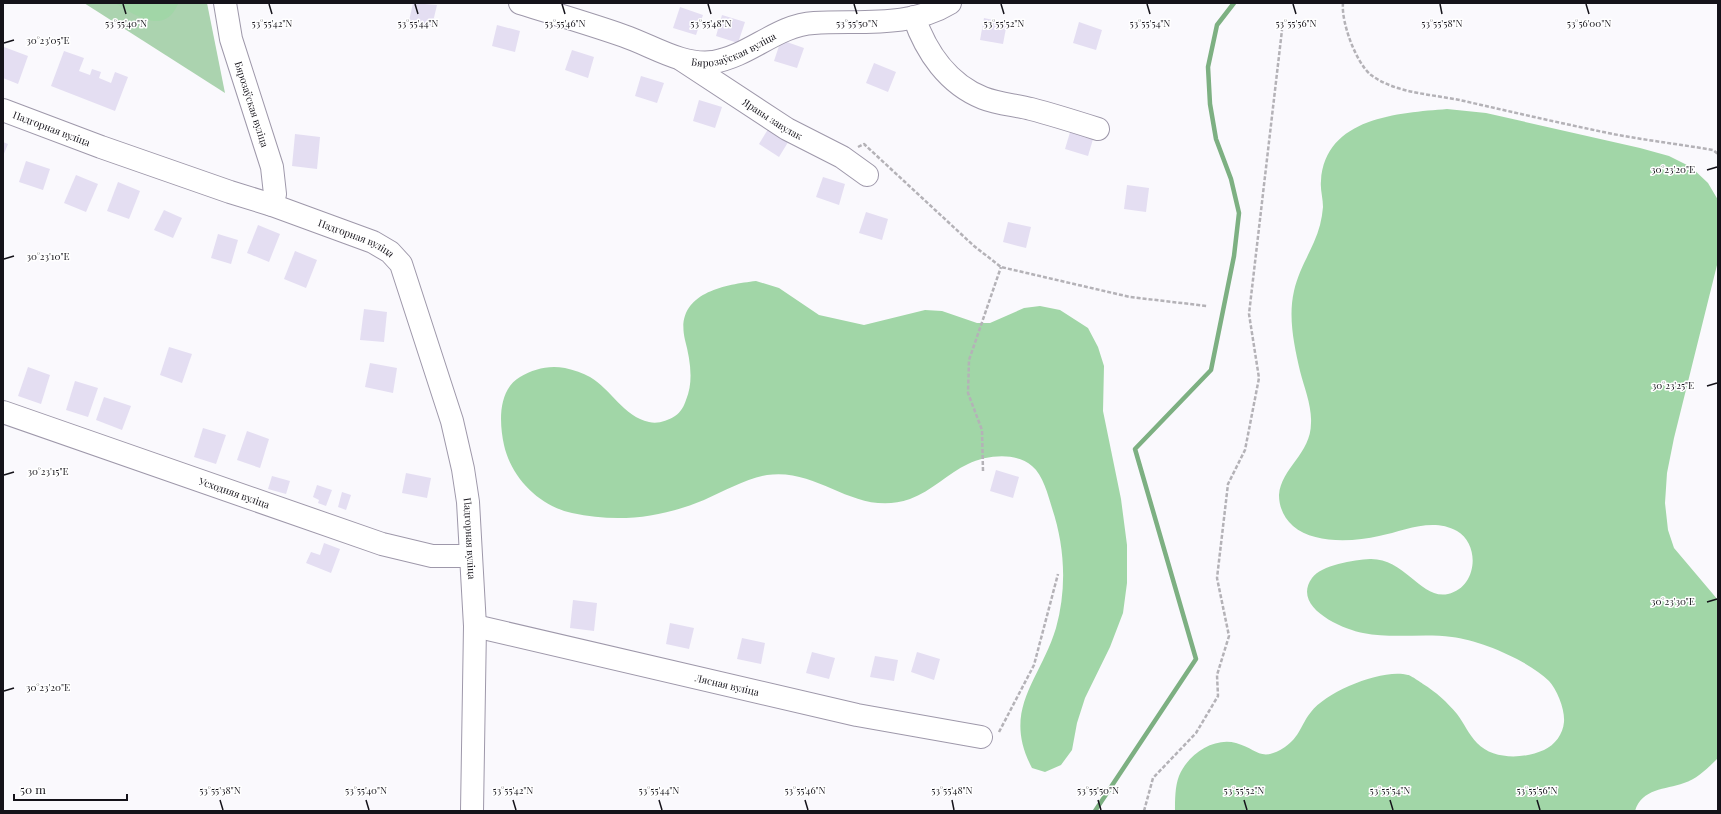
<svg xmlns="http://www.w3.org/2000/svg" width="1721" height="814" font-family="'Playfair Display',serif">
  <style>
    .green { fill: #abd3af }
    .forest { fill: #a1d6a7 }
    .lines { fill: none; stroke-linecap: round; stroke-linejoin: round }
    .stream { stroke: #7db082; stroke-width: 4.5 }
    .building { fill: #e4def2 }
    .minor-casing { stroke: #9e98aa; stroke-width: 24 }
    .path { stroke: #b4b2b7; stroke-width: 2.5; stroke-dasharray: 4 2; stroke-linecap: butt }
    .minor { stroke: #fff; stroke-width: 22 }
    .ticks { fill: none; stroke: #15131a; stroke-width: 1.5 }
    .labels { text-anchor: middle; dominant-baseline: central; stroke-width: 3; stroke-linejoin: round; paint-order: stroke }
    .street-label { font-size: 10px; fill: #15131a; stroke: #fff }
    .ticks-label { font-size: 10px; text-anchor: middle; fill: #15131a; stroke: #fff; stroke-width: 3; stroke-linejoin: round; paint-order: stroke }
  </style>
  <rect width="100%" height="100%" fill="#faf9fd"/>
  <polygon class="green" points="84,3 207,3 225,93"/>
  <g class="forest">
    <path d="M115 3H178V4C176 8 174 12 171 15 155 31 129 11 115 3Z"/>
    <path d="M1447 109 1486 113 1640 148 1669 156 1691 167 1708 183 1718 200V261L1674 438 1667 473 1665 503 1668 530 1674 548 1718 600V758C1708 768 1697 779 1684 783 1665 790 1642 788 1635 811H1175C1175 800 1175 786 1179 776 1188 754 1214 737 1236 743 1258 749 1260 763 1285 747 1300 737 1301 724 1311 712 1327 691 1383 668 1408 675 1410 675 1422 683 1423 684 1436 692 1447 702 1457 714 1464 723 1469 735 1477 743 1493 760 1524 759 1544 750 1555 745 1563 734 1564 722 1565 709 1557 690 1549 681 1529 661 1480 640 1452 637 1423 633 1393 639 1363 633 1342 629 1291 607 1312 578 1321 565 1354 560 1370 559 1405 558 1421 600 1448 594 1477 588 1481 545 1457 531 1432 517 1404 531 1379 536 1353 542 1314 544 1293 526 1284 518 1279 507 1279 495 1281 468 1311 454 1311 423 1312 406 1304 387 1300 371 1294 345 1288 317 1294 291 1298 273 1307 258 1314 242 1319 231 1322 219 1323 207 1323 198 1320 189 1321 181 1325 117 1399 113 1447 109Z"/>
    <path d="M756 281 779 288 819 315 864 325 925 310 942 311 977 323H990L1024 308 1040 306 1060 310 1088 328 1098 347 1104 366 1103 411 1121 499 1127 545V583L1123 613 1110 647 1085 698 1077 723 1072 750 1061 765 1045 772 1032 768C1001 709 1040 681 1056 628 1067 588 1065 547 1052 508 1048 495 1043 475 1032 466 1016 452 987 455 968 464 948 473 932 491 910 499 855 518 820 467 767 475 745 479 725 491 704 500 661 518 618 523 572 513 539 506 511 477 504 445 499 422 498 390 520 377 534 369 548 365 565 368 574 370 583 373 590 377 611 389 624 417 649 422 658 424 667 421 675 416 681 412 684 406 686 400 694 381 690 359 685 340 674 294 722 285 756 281Z"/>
  </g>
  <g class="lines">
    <polyline class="stream" points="1095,811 1196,659 1135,449 1211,370 1234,256 1239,213 1231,179 1216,139 1210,104 1208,67 1217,25 1234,3"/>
  </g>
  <g class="building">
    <polygon points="413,3 437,5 432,26 409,21"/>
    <polygon points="680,7 703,15 696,35 673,28"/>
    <polygon points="722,15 745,22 738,43 716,36"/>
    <polygon points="984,18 1007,23 1003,44 980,40"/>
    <polygon points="1079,22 1102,30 1096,50 1073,43"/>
    <polygon points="497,25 520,31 515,52 492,46"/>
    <polygon points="781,40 804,48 797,68 774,61"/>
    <polygon points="4,47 28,56 18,84 3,78"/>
    <polygon points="572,50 594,57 588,78 565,70"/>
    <polygon points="64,51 84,58 79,71 90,75 92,69 101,72 99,78 111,83 115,72 128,77 115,111 51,86"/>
    <polygon points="874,63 896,72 888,92 866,83"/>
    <polygon points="641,76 664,83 657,103 635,96"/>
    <polygon points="699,100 722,107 715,128 693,121"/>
    <polygon points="770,126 790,139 779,157 759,144"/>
    <polygon points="1071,129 1094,136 1088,156 1065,149"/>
    <polygon points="295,134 320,137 317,169 292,166"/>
    <polygon points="3,142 8,144 3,156"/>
    <polygon points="26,161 50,169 43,190 19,182"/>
    <polygon points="76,175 98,184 86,212 64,203"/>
    <polygon points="823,177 845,184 839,205 816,197"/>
    <polygon points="118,182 140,191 129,219 107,211"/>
    <polygon points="1127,185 1149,188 1146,212 1124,209"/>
    <polygon points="164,210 182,218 173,238 154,230"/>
    <polygon points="866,212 888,219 882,240 859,233"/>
    <polygon points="1008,222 1031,227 1026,248 1003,242"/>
    <polygon points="258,225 280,234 269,262 247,253"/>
    <polygon points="218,234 238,240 231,264 211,258"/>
    <polygon points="295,251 317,260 306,288 284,279"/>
    <polygon points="364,309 387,312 384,342 360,340"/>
    <polygon points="169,347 192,354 182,383 160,375"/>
    <polygon points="370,363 397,368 393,393 365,387"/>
    <polygon points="28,367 50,375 41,404 18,396"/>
    <polygon points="75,381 98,388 88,417 66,410"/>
    <polygon points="104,397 131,406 122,430 96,420"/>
    <polygon points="203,428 226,435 216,464 194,457"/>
    <polygon points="247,431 269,439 260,468 237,460"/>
    <polygon points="996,470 1019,477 1013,498 990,491"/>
    <polygon points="406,473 431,478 427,498 402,493"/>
    <polygon points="272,476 290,481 286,494 268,489"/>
    <polygon points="317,485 332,490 326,506 318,503 319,500 313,497"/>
    <polygon points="342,492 351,495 346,510 338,507"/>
    <polygon points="324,543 340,549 331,573 306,563 311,552 320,555"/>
    <polygon points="573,600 597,603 594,631 570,628"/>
    <polygon points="670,623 694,628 689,649 666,644"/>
    <polygon points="742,638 765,643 761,664 737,659"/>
    <polygon points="812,652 835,658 829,679 806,673"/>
    <polygon points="917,652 940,659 934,680 911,672"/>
    <polygon points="875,656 898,660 894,681 870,677"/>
  </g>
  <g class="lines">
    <defs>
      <g id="minor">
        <path id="s1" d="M225 3 231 39 272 167 275 194 272 205"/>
        <path id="s2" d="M520 3C555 14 590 24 624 36 653 46 682 66 713 62 750 56 777 25 814 23 860 20 909 28 950 3"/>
        <path d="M914 17C926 52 948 84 983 98 998 104 1016 105 1031 109 1054 115 1076 122 1098 129"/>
        <path id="s3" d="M682 60 787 129 842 157 867 175"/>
        <path id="s4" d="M3 110 101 147 230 192 272 205 373 242 390 252 401 264 452 421 463 469 468 502 475 626 472 811"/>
        <path id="s5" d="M3 412 382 544 432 556H469"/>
        <path id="s6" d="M475 626 857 715 981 737"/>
      </g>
    </defs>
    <use href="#minor" class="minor-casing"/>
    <g class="path">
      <path d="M1343 3C1341 22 1356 63 1371 75 1397 94 1433 94 1464 101 1512 112 1560 123 1608 133 1643 140 1678 144 1713 150L1718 154"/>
      <polyline points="858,147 864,144 974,246 1001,267 1130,297 1207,306"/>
      <polyline points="983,471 982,430 968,393 969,360 1001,267"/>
      <polyline points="999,732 1034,665 1058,574"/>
      <polyline points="1144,811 1153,778 1196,733 1218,696 1217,675 1229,636 1217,578 1228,484 1245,450 1259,378 1249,314 1282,30"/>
    </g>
    <use href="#minor" class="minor"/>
  </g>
  <path class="ticks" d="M123 4 126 14M269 4 272 14M415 4 418 14M562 4 565 14M708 4 711 14M854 4 857 14M1001 4 1004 14M1147 4 1150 14M1293 4 1296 14M1440 4 1442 14M1586 4 1589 14M4 43 14 40M1707 170 1717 167M4 259 14 256M1707 386 1717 383M4 475 14 472M1707 602 1717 599M4 691 14 688M220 800 223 810M366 800 369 810M513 800 516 810M659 800 662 810M805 800 808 810M952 800 954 810M1098 800 1101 810M1244 800 1247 810M1390 800 1393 810M1537 800 1540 810"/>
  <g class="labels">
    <g class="street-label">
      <text stroke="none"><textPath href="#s2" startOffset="226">Бярозаўская вуліца</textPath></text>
      <text stroke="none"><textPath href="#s1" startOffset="105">Бярозаўская вуліца</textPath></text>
      <text stroke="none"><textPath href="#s3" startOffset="108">Яравы завулак</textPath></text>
      <text stroke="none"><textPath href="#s4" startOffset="52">Падгорная вуліца</textPath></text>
      <text stroke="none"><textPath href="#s4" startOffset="376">Падгорная вуліца</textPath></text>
      <text stroke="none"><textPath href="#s5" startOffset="245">Усходняя вуліца</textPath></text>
      <text stroke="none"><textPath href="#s4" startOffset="713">Падгорная вуліца</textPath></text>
      <text stroke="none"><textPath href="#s6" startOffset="259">Лясная вуліца</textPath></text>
    </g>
  </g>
  <g class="ticks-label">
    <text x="126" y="27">53°55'40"N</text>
    <text x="272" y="27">53°55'42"N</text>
    <text x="418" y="27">53°55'44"N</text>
    <text x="565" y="27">53°55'46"N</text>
    <text x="711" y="27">53°55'48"N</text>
    <text x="857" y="27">53°55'50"N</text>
    <text x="1004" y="27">53°55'52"N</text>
    <text x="1150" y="27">53°55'54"N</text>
    <text x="1296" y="27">53°55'56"N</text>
    <text x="1442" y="27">53°55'58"N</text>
    <text x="1589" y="27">53°56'00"N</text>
    <text x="48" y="44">30°23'05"E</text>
    <text x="1673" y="173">30°23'20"E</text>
    <text x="48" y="260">30°23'10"E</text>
    <text x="1673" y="389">30°23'25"E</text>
    <text x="48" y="475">30°23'15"E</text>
    <text x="1673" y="605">30°23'30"E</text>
    <text x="48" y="691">30°23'20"E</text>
    <text x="220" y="794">53°55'38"N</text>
    <text x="366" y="794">53°55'40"N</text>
    <text x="513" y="794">53°55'42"N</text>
    <text x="659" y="794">53°55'44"N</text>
    <text x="805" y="794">53°55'46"N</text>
    <text x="952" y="794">53°55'48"N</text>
    <text x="1098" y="794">53°55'50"N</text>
    <text x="1244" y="794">53°55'52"N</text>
    <text x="1390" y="794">53°55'54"N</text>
    <text x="1537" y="794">53°55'56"N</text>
  </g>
  <rect width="1721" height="814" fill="none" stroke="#15131a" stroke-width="8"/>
  <path d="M14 794v6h113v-6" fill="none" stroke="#15131a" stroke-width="2"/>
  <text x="20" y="794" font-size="12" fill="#15131a" stroke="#ffffff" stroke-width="3" paint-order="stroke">50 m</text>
</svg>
